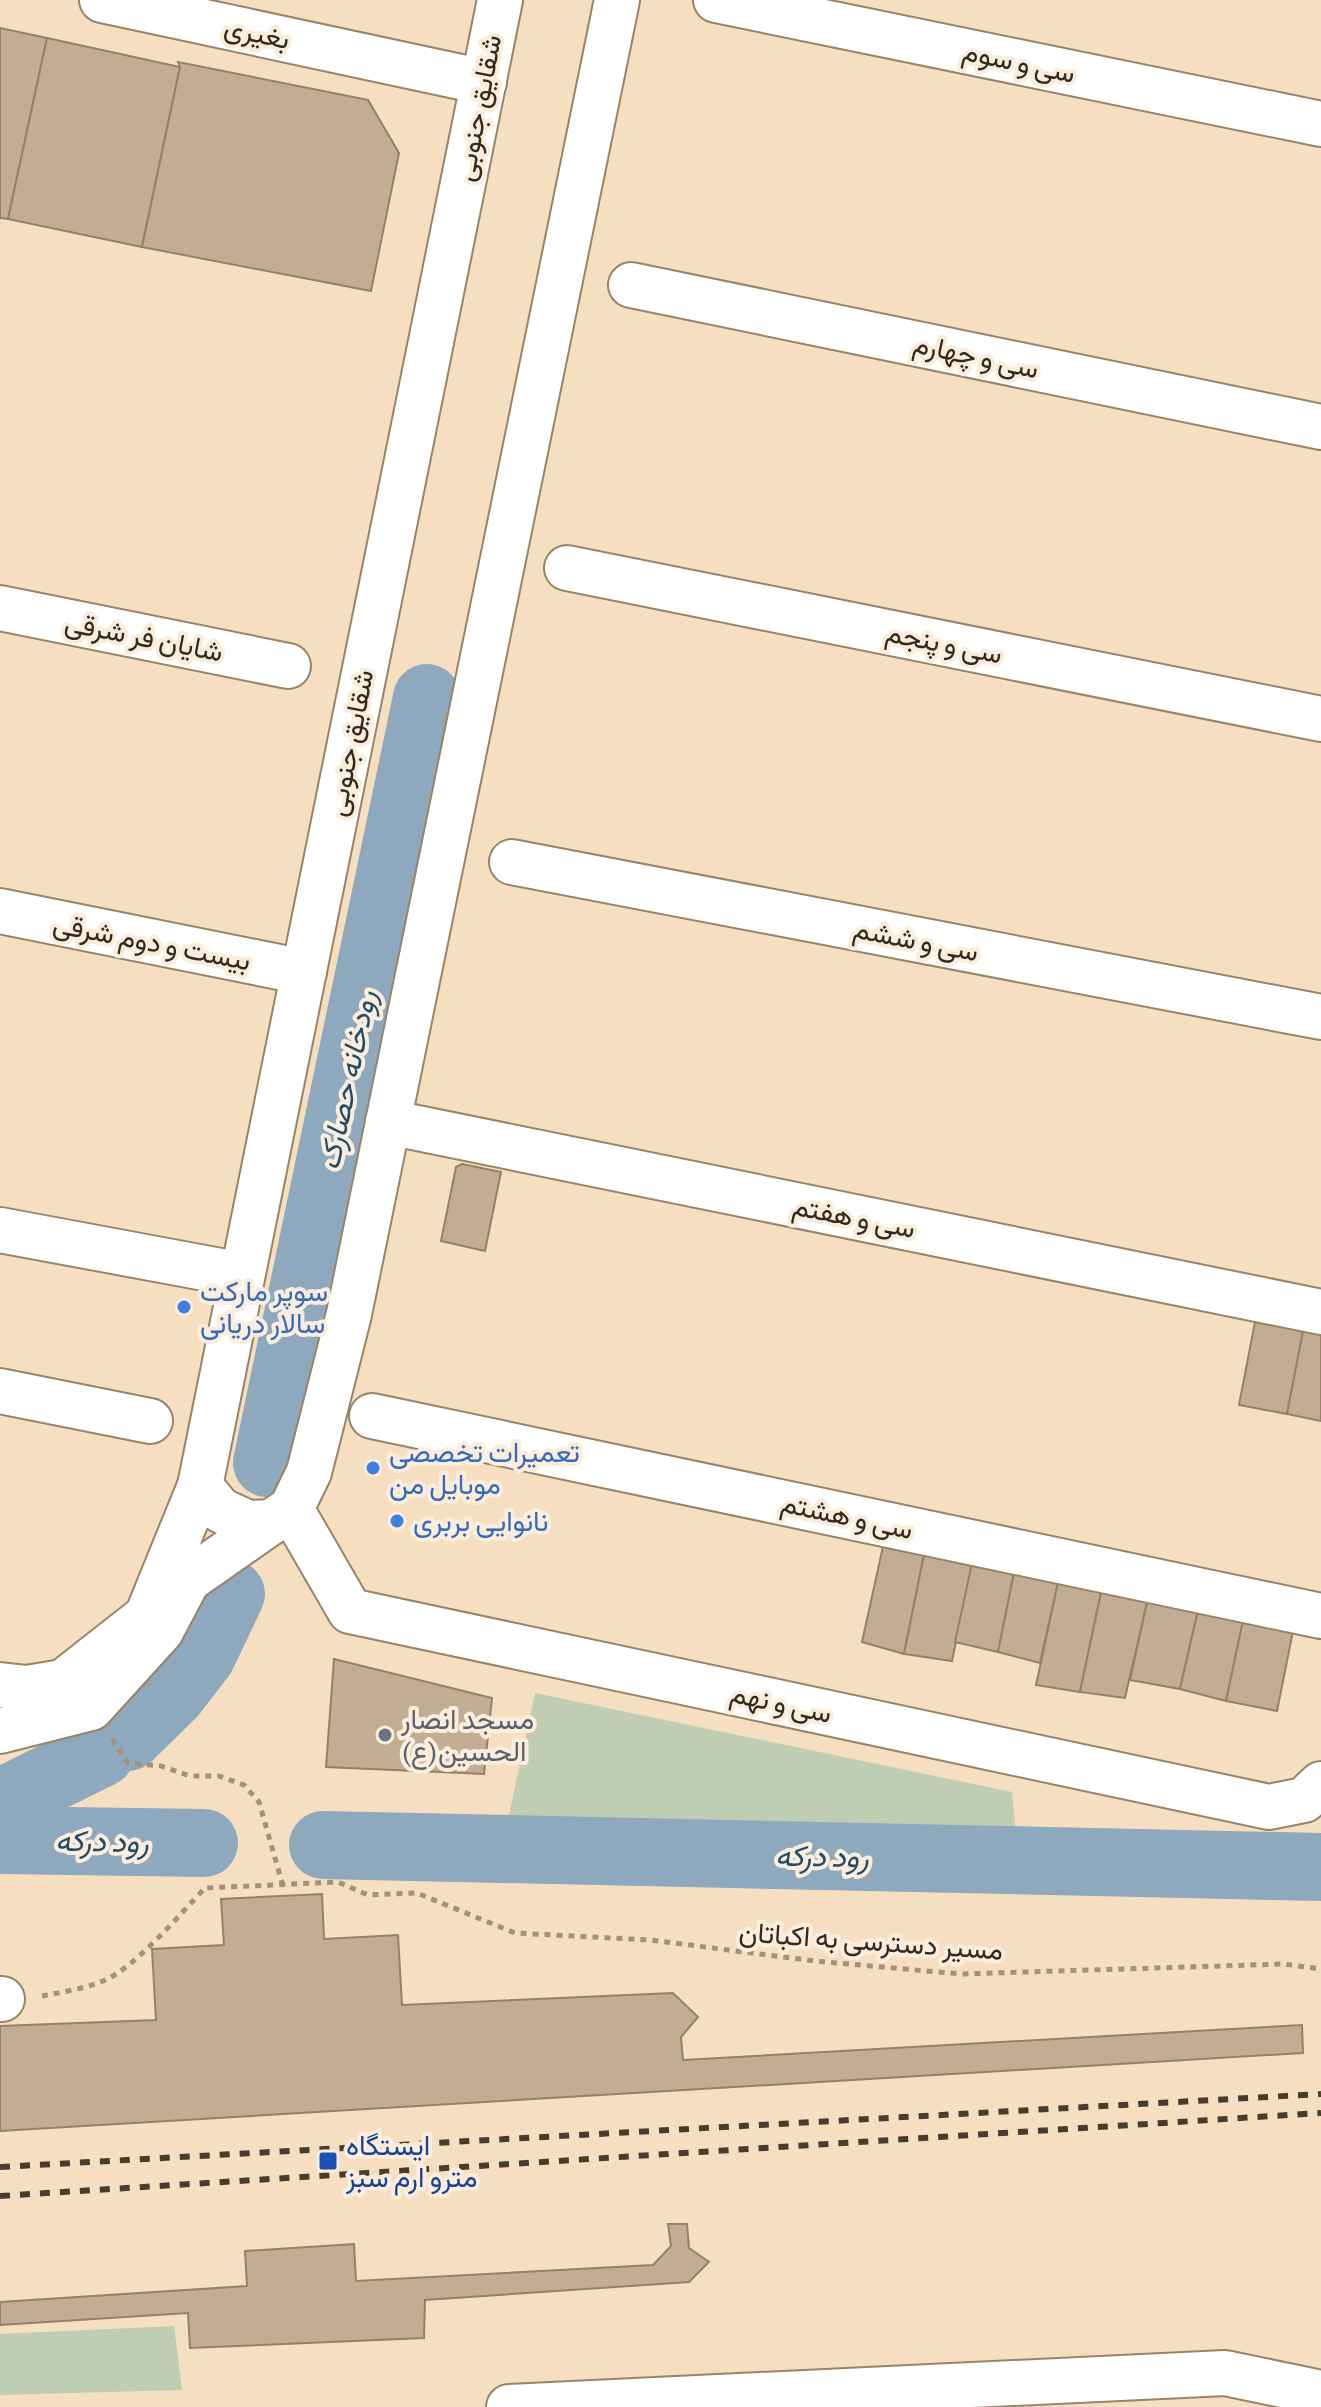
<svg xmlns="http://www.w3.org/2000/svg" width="1321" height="2407" font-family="'Crimson Pro',Vazirmatn,serif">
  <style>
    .green { fill: #bfceb3 }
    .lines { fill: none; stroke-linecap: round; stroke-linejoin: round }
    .river { stroke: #8ea9bd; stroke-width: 68 }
    .building { fill: #c1ad93; stroke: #968166; stroke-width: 2 }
    .minor-casing { stroke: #998468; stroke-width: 48 }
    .major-casing { stroke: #998468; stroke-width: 48 }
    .highway-casing { stroke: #998468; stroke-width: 48 }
    .path { stroke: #a2917b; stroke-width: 5; stroke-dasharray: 6 6; stroke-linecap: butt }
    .minor { stroke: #fff; stroke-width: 44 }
    .major { stroke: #fff; stroke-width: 44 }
    .highway { stroke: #fff; stroke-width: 44 }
    .rail { stroke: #473d2f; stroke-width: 6; stroke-dasharray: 10 10; stroke-linecap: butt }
    .shop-dot { fill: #3f7fe0; stroke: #fbeddc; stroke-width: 3 }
    .worship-dot { fill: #6b7280; stroke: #fbeddc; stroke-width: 3 }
    .transit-dot { fill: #1a4fb4; stroke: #fbeddc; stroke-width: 3 }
    .labels { text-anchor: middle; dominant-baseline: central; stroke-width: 8; stroke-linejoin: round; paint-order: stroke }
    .street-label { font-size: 28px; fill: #322a1e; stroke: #fbeddc }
    .shop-label { font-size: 28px; fill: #366cbe; stroke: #fbeddc; text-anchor: start }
    .worship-label { font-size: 28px; fill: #5b616d; stroke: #fbeddc; text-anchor: start }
    .transit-label { font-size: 28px; fill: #164399; stroke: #fbeddc; text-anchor: start }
    .water-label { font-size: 30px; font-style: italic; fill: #1f4d6c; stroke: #fbeddc }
  </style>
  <rect width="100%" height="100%" fill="#f6dfc1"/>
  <g class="green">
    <polygon points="535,1693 1012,1792 1016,1836 507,1825"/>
    <polygon points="174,2326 182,2390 0,2395 0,2334"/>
  </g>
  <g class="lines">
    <g class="river">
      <polyline points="267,1463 427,698"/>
      <polyline points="128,1737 172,1694 202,1655 231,1594"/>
      <polyline points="0,1803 101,1753"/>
      <polyline points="0,1840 204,1843"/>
      <polyline points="323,1845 1321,1867"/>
    </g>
  </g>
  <g class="building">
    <polygon points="0,28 47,38 8,219 0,218"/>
    <polygon points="47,38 180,67 142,247 8,219"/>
    <polygon points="178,62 368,100 399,153 371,291 142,247 180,67"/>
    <polygon points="462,1164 501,1172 485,1251 441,1241 456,1167"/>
    <polygon points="1255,1322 1303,1331 1287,1414 1239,1405"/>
    <polygon points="1303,1331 1321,1335 1321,1421 1287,1414"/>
    <polygon points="884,1542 925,1550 904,1654 862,1642"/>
    <polygon points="925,1550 973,1559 952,1661 904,1654"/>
    <polygon points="973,1559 1015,1568 998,1652 955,1642"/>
    <polygon points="1015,1568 1059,1578 1040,1663 998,1652"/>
    <polygon points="1059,1578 1102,1588 1080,1692 1036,1685"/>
    <polygon points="1102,1588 1148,1598 1125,1698 1080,1692"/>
    <polygon points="1148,1598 1199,1606 1180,1689 1130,1680"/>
    <polygon points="1199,1606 1244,1616 1226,1701 1180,1689"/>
    <polygon points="1244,1616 1294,1626 1277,1711 1226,1701"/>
    <polygon points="334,1659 492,1698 484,1774 326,1767"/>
    <polygon points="322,1894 324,1939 398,1935 402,2005 673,1993 698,2017 681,2037 683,2060 1302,2025 1303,2053 0,2131 0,2026 156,2020 152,1949 224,1945 221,1899"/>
    <polygon points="668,2224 687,2224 689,2248 709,2262 689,2282 425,2300 424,2338 190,2348 188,2313 0,2325 0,2302 247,2286 245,2251 354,2244 356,2281 653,2265 671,2246"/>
  </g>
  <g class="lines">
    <defs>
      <g id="minor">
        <polyline points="102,0 484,82"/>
        <polyline points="716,0 1321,124"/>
        <polyline points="631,285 1321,427"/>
        <polyline points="567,568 1321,719"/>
        <polyline points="0,608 288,666"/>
        <polyline points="512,862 1321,1017"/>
        <polyline points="0,911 304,972"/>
        <polyline points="388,1122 1321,1312"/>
        <polyline points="0,1230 242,1275"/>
        <polyline points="0,1391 150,1421"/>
        <polyline points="372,1416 1321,1616"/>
        <polyline points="291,1509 350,1611 1269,1807 1304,1800 1321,1784"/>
        <polyline points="0,1685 27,1688 63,1682 147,1616 200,1486"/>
        <polyline points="0,1731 91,1708 161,1631 188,1580 271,1522"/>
        <polyline points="0,1999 2,1999"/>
      </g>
      <polyline id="major" points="500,0 200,1486 220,1510 248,1523 271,1522 291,1509 309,1472 349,1314 617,0"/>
      <polyline id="highway" points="509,2407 1225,2373 1321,2393"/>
    </defs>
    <use href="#minor" class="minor-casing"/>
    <use href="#major" class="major-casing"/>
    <use href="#highway" class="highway-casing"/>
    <g class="path">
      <polyline points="112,1739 128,1763 161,1766 190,1776 219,1776 244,1785 259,1802 283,1886"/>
      <path d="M42 1996C62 1992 83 1989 103 1981 135 1968 180 1914 205 1888L338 1882 368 1895 417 1893 515 1933 650 1940 815 1961 961 1974 1284 1964 1321 1969"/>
    </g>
    <use href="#minor" class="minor"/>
    <use href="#major" class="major"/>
    <use href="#highway" class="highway"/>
    <g class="rail">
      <polyline points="0,2167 1321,2094"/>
      <polyline points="0,2196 1321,2113"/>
    </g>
  </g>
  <g class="shop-dot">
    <circle cx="184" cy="1307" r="8"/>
    <circle cx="373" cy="1468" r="8"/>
    <circle cx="397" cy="1521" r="8"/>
  </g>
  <circle class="worship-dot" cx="385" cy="1735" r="8"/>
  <rect class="transit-dot" x="318" y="2151" width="20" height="20" rx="4"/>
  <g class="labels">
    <g class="street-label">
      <text transform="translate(257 33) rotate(12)">بغیری</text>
      <text transform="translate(1019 62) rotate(12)">سی و سوم</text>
      <text transform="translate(478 108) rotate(-79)">شقایق جنوبی</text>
      <text transform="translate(976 356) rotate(12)">سی و چهارم</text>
      <text transform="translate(144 637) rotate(11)">شایان فر شرقی</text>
      <text transform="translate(944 643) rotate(11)">سی و پنجم</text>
      <text transform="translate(350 743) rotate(-79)">شقایق جنوبی</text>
      <text transform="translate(916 940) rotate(11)">سی و ششم</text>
      <text transform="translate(152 942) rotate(11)">بیست و دوم شرقی</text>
      <text transform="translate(854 1217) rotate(11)">سی و هفتم</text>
      <text transform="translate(847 1516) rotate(12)">سی و هشتم</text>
      <text transform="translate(781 1703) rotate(12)">سی و نهم</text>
      <text transform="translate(871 1941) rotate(4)">مسیر دسترسی به اکباتان</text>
    </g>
    <g class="shop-label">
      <text x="200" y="1291">سوپر مارکت<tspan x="200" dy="32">سالار دریانی</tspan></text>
      <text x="389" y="1452">تعمیرات تخصصی<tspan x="389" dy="32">موبایل من</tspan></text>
      <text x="413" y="1521">نانوایی بربری</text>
    </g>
    <g class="worship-label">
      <text x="401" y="1719">مسجد انصار<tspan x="401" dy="32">الحسین(ع)</tspan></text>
    </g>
    <g class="transit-label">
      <text x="346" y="2145">ایستگاه<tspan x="346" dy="32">مترو ارم سبز</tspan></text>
    </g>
    <g class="water-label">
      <text transform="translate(347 1080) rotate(-78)">رودخانه حصارک</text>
      <text transform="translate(102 1841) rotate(1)">رود درکه</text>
      <text transform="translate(822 1856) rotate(1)">رود درکه</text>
    </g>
  </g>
</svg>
